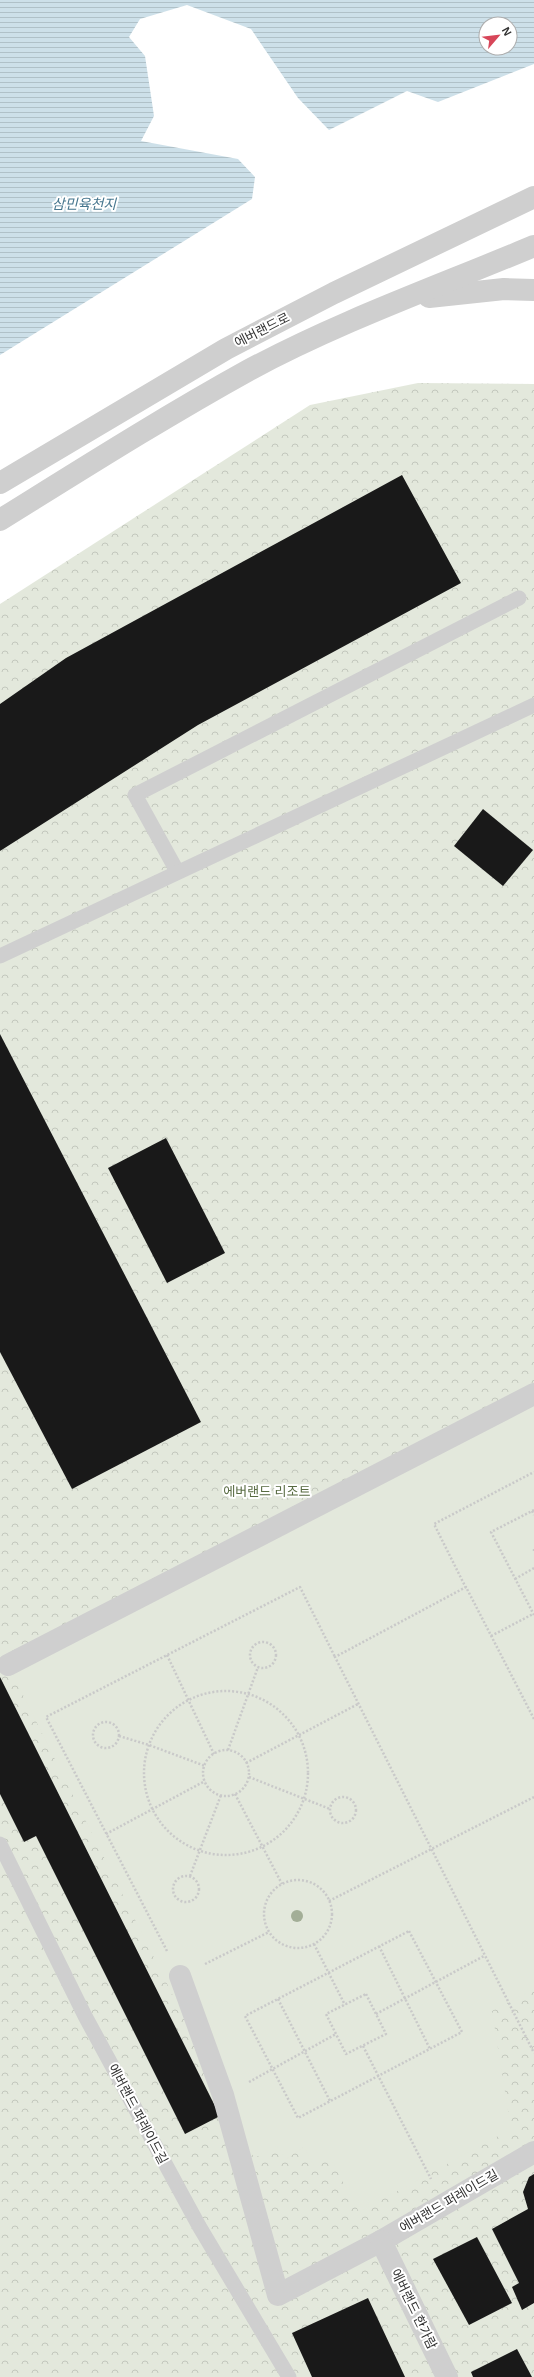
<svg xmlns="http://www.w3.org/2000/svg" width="534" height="2377" font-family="Helvetica,'Noto Sans KR',sans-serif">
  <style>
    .park { fill: url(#park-crowns) }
    .garden { fill: #e3e8dc }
    .water { fill: url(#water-rules); fill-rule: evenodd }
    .building { fill: #191919 }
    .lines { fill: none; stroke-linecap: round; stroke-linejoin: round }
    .path { stroke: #c9c9c9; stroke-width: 2.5; stroke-dasharray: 2 2; stroke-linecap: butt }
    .service { stroke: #cfcfcf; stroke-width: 15 }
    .pedestrian { stroke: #cfcfcf; stroke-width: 22 }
    .tertiary { stroke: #cfcfcf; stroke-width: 22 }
    .tree { fill: #a3ae97 }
    .labels { text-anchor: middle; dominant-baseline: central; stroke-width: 4; stroke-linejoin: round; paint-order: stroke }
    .street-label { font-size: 13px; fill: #323232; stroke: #fff }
    .park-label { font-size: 13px; fill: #586b42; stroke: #fff }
    .water-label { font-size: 14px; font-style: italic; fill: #46768e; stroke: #fff }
  </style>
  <defs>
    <pattern id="park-crowns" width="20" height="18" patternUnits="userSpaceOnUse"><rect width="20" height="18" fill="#e3e8dc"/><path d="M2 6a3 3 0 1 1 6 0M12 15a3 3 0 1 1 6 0" fill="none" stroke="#c3c7bd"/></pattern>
    <pattern id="water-rules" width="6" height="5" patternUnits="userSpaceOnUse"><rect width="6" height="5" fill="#cde0e9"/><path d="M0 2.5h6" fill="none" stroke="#b0c1c8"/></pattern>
  </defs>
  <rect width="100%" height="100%" fill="#fff"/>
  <polygon class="park" points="418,383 534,384 534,2377 0,2377 0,604 310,405"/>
  <polygon class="garden" points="534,1394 534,1989 492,2011 511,2129 359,2212 330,2157 314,2165 304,2147 286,2159 277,2146 254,2158 8,1665"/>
  <path class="water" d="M0 0H534V64L438 102 407 91 329 130 298 98 251 29 187 5 140 19 129 37 145 56 154 116 141 141 238 159 255 177 252 199 0 355ZM486 24H510V48H486Z"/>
  <g class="building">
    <polygon points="402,475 461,583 198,725 0,851 0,704 66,658"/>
    <polygon points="483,809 533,850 503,886 454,846"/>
    <polygon points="0,1034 201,1422 72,1489 0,1352"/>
    <polygon points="166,1138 225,1253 167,1283 108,1168"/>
    <polygon points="0,1677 220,2116 185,2134 36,1836 24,1842 0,1794"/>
    <polygon points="534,2174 534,2303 522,2310 512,2287 519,2283 492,2229 528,2209 523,2192 529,2177"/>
    <polygon points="477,2237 512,2303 469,2325 433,2259"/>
    <polygon points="368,2298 405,2377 312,2377 292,2333"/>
    <polygon points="517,2349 532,2377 473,2377 471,2372"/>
  </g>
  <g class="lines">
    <g class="path">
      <polyline points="534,1510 491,1532 534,1615"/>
      <polyline points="532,1511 534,1515"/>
      <polyline points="534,1549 534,1553"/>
      <polyline points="515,1579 534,1568"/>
      <polyline points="466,1588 434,1524 534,1472"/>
      <polyline points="491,1636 533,1614"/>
      <circle cx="263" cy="1655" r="13"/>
      <polyline points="167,1655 214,1754"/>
      <circle cx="226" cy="1773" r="82"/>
      <polyline points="534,1719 466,1587 335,1657 534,2053"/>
      <circle cx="106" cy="1735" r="13"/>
      <polyline points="119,1736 149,1745 205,1766"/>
      <polyline points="228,1750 258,1667"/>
      <circle cx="226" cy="1773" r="23"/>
      <polyline points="246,1763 358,1704"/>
      <polyline points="249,1777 330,1809"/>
      <polyline points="235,1794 282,1884"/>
      <circle cx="343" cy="1810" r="13"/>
      <polyline points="106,1834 205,1781"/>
      <polyline points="190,1876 221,1795"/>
      <circle cx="186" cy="1889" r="13"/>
      <circle cx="298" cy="1914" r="34"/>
      <polyline points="329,1901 534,1797"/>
      <polygon points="409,1931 462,2032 298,2118 245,2016"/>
      <polyline points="314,1944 345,2005"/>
      <polyline points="379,1946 430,2049"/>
      <polyline points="167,1951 46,1717 300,1587 335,1657"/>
      <polyline points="205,1964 269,1932"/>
      <polygon points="366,1994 386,2034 346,2054 326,2014"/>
      <polyline points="278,1999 330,2101"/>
      <polyline points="376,2014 484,1956"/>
      <polyline points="363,2046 431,2179"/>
      <polyline points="249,2082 336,2034"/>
    </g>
    <g class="service">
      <polyline points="177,871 135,795 519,598"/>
      <polyline points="0,956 534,705"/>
      <polyline points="0,1844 85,2016 199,2226 289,2377"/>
    </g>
    <g class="pedestrian">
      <polyline points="8,1665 534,1394"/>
      <polyline points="180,1976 223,2095 278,2295 381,2241 534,2152"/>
      <polyline points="381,2241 447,2377"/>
    </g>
    <g class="tertiary">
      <polyline points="429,297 504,289 534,290"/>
      <polyline points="0,483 226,349 334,293 534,197"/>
      <path d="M0 520C82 469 164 417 249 370 340 321 439 286 534 246"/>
    </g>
  </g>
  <circle class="tree" cx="297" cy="1916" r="6"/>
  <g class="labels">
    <g class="street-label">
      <text transform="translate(262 330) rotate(-27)">에버랜드로</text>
      <text transform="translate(138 2114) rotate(62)">에버랜드 퍼레이드길</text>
      <text transform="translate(449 2201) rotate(-30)">에버랜드 퍼레이드길</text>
      <text transform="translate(414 2309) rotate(64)">에버랜드 한가람</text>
    </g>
    <g class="park-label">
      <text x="267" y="1491">에버랜드 리조트</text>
    </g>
    <g class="water-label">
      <text x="84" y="204">삼민육천지</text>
    </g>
  </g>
  <g transform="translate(498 36) rotate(62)"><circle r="19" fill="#ffffff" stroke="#adadad"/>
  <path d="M0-3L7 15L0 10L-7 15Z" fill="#d74659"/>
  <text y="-6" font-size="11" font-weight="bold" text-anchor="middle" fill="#323232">N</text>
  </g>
</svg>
